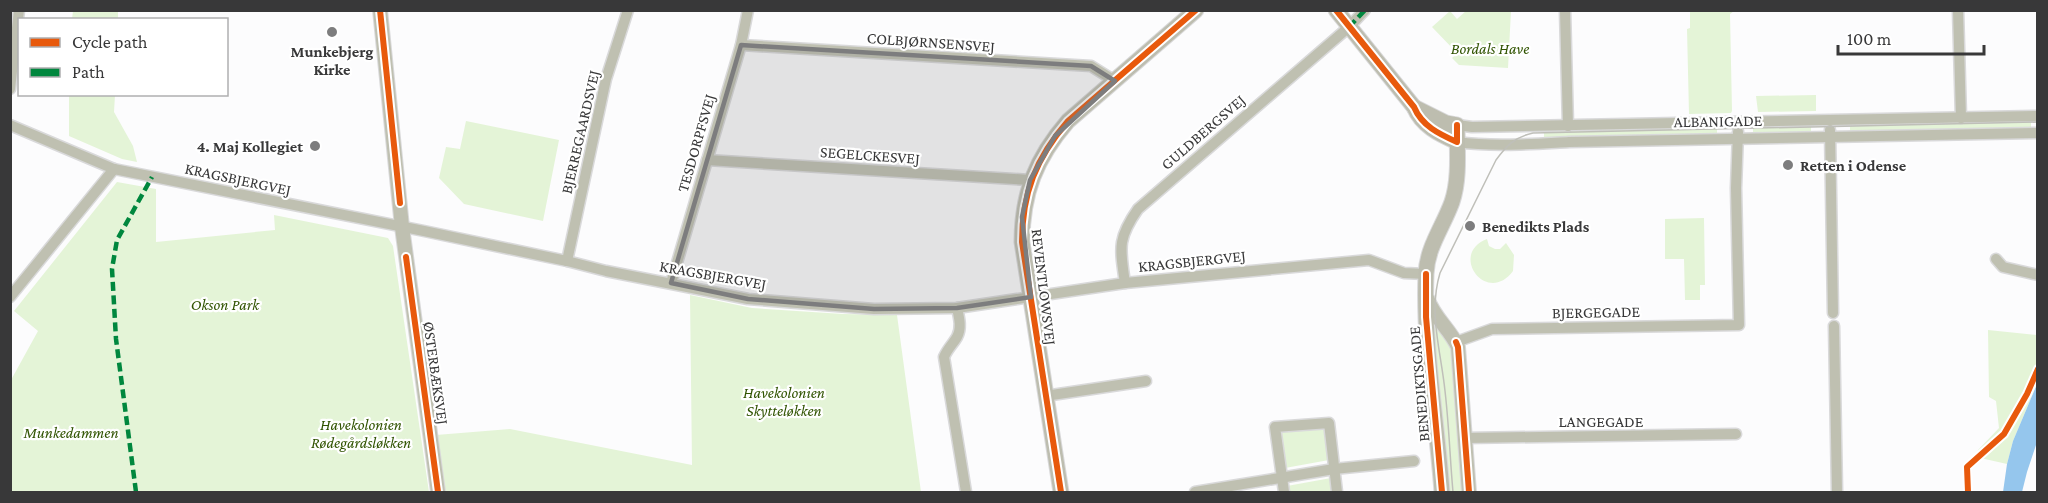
<svg xmlns="http://www.w3.org/2000/svg" width="2048" height="503" font-family="'Crimson Pro',serif">
  <style>
    .green { fill: #e4f4d7 }
    .water { fill: #95c6ed }
    .lines { fill: none; stroke-linecap: round; stroke-linejoin: round }
    .minor-casing { stroke: #d9d9da; stroke-width: 13 }
    .tertiary-casing { stroke: #d9d9da; stroke-width: 16 }
    .secondary-casing { stroke: #d9d9da; stroke-width: 17 }
    .minor { stroke: #bfc0b1; stroke-width: 10 }
    .tertiary { stroke: #bfc0b1; stroke-width: 14 }
    .secondary { stroke: #bdbdaf; stroke-width: 15 }
    .tram { stroke: #bfbfb9; stroke-width: 1.5 }
    .quiet { stroke: #00873e; stroke-width: 4.5; stroke-dasharray: 9 4.5; stroke-linecap: butt }
    .cycleway-casing { stroke: #fff; stroke-width: 10 }
    .cycleway { stroke: #e8590c; stroke-width: 6 }
    .marked { fill: #7d7d7e; fill-opacity: 0.2; stroke: #7d7d7e; stroke-width: 4.5; stroke-linejoin: round }
    .poi-dot { fill: #7d7d7e; stroke: #fff; stroke-width: 2 }
    .labels { text-anchor: middle; dominant-baseline: central; stroke-width: 4.5; stroke-linejoin: round; paint-order: stroke }
    .street-label { font-size: 16px; fill: #383839; stroke: #fff }
    .park-label { font-size: 16px; font-style: italic; fill: #305301; stroke: #fff }
    .poi-label { font-size: 16px; font-weight: bold; fill: #383839; stroke: #fff; text-anchor: start }
  </style>
  <rect width="100%" height="100%" fill="#fcfcfd"/>
  <g class="green">
    <polygon points="73,11 118,11 118,19 72,19"/>
    <polygon points="1450,11 1457,19 1466,11 1511,11 1508,68 1459,65 1452,58 1457,53 1432,27"/>
    <polygon points="1690,11 1734,11 1730,14 1732,111 1731,113 1689,114 1687,29 1690,28"/>
    <polygon points="69,95 115,95 114,112 133,146 137,162 122,159 69,136"/>
    <polygon points="1816,95 1816,111 1758,112 1756,96"/>
    <polygon points="2031,118 2031,130 1850,134 1850,123"/>
    <polygon points="466,121 559,140 543,221 464,204 439,178 446,147 460,149"/>
    <polygon points="1811,123 1811,135 1753,136 1753,125"/>
    <polygon points="1717,126 1717,137 1544,140 1544,129"/>
    <polygon points="117,182 156,189 156,242 275,230 274,215 388,238 393,246 429,492 11,492 11,380 38,331 14,311"/>
    <polygon points="1704,218 1705,285 1700,285 1700,300 1685,300 1684,259 1665,259 1665,219"/>
    <path d="M1487 239 1489 246 1495 249H1500L1506 243 1514 255 1513 271C1487 306 1448 254 1487 239Z"/>
    <polygon points="690,295 752,308 843,314 897,315 921,492 445,492 436,435 510,429 692,465"/>
    <polygon points="1433,323 1448,339 1453,347 1467,492 1446,492"/>
    <polygon points="1988,330 2037,335 2037,384 2013,441 2007,464 1976,457 1978,450 1999,428 1996,401 1989,397"/>
    <polygon points="1319,426 1326,429 1329,460 1285,468 1280,432"/>
    <polygon points="1331,478 1333,492 1288,492 1287,486"/>
  </g>
  <polygon class="water" points="2037,384 2037,442 2027,472 2022,492 2003,492 2007,464 2013,441"/>
  <g class="lines">
    <defs>
      <g id="minor">
        <polyline points="1565,10 1568,126"/>
        <polyline points="1958,10 1961,118"/>
        <polyline points="741,45 1091,66 1115,81"/>
        <polyline points="10,89 19,10"/>
        <polyline points="10,125 114,169 424,231 567,261 606,271 748,299 874,309 957,308 1125,283 1369,260 1404,273 1426,274"/>
        <polyline points="1457,125 1472,127 2038,116"/>
        <polyline points="1830,130 1833,313"/>
        <path d="M1457 142C1494 147 1531 144 1569 142L2038 133"/>
        <polyline points="707,160 1030,180"/>
        <polyline points="1996,259 2003,267 2038,275"/>
        <polyline points="567,261 606,79 628,10"/>
        <polyline points="671,283 741,45 748,10"/>
        <path d="M1125 283C1120 248 1117 239 1138 209L1349 27 1365 10"/>
        <polyline points="10,297 114,169"/>
        <path d="M957 308C959 317 962 328 957 337 953 344 948 348 944 357L966 492"/>
        <polyline points="1834,326 1837,492"/>
        <polyline points="1456,342 1492,329 1739,325 1736,188 1738,132"/>
        <polyline points="1045,396 1146,381"/>
        <polyline points="1465,438 1736,434"/>
        <polyline points="1195,492 1334,469 1414,461"/>
        <polyline points="1284,492 1275,427 1329,423 1337,492"/>
      </g>
      <g id="tertiary">
        <polyline points="380,10 402,227 438,492"/>
        <path d="M1427 298C1434 318 1450 329 1458 347L1469 492"/>
      </g>
      <g id="secondary">
        <path d="M1336 10 1414 107C1422 126 1439 134 1457 142"/>
        <path d="M1414 107 1446 123 1457 125C1457 150 1460 178 1452 202 1443 227 1427 247 1426 274 1423 347 1437 420 1442 492"/>
        <path d="M1061 492 1022 242C1022 193 1036 158 1068 121L1196 10"/>
      </g>
    </defs>
    <use href="#minor" class="minor-casing"/>
    <use href="#tertiary" class="tertiary-casing"/>
    <use href="#secondary" class="secondary-casing"/>
    <use href="#minor" class="minor"/>
    <use href="#tertiary" class="tertiary"/>
    <use href="#secondary" class="secondary"/>
    <path class="tram" d="M1453 492C1450 459 1449 425 1445 391 1441 351 1428 313 1440 273L1496 160C1507 145 1515 137 1533 133L2038 122"/>
    <g class="quiet">
      <polyline points="1349,27 1365,10"/>
      <polyline points="136,492 116,339 112,269 117,240 152,177"/>
    </g>
    <defs>
      <g id="cycleway">
        <polyline points="380,10 400,203"/>
        <path d="M1336 10 1414 107C1422 126 1439 134 1457 142V125"/>
        <polyline points="406,257 438,492"/>
        <polyline points="1426,274 1426,317 1442,492"/>
        <polyline points="1456,342 1458,347 1469,492"/>
        <path d="M1061 492 1022 242C1022 193 1036 158 1068 121L1196 10"/>
        <polyline points="1968,492 1967,467 2004,434 2027,394 2038,369"/>
      </g>
    </defs>
    <use href="#cycleway" class="cycleway-casing"/>
    <use href="#cycleway" class="cycleway"/>
  </g>
  <path class="marked" d="M741 45 1091 66 1115 81 1055 136 1030 180 1022 217 1031 297 957 308 874 309 748 299 671 283Z"/>
  <g class="poi-dot">
    <circle cx="332" cy="32" r="6"/>
    <circle cx="315" cy="146" r="6"/>
    <circle cx="1788" cy="165" r="6"/>
    <circle cx="1470" cy="226" r="6"/>
  </g>
  <g class="labels">
    <g class="street-label">
      <text transform="translate(931 42) rotate(4)">COLBJØRNSENSVEJ</text>
      <text transform="translate(1718 121) rotate(-1)">ALBANIGADE</text>
      <text transform="translate(580 132) rotate(-77)">BJERREGAARDSVEJ</text>
      <text transform="translate(1203 132) rotate(-41)">GULDBERGSVEJ</text>
      <text transform="translate(696 143) rotate(-74)">TESDORPFSVEJ</text>
      <text transform="translate(870 155) rotate(4)">SEGELCKESVEJ</text>
      <text transform="translate(238 179) rotate(12)">KRAGSBJERGVEJ</text>
      <text transform="translate(1192 261) rotate(-6)">KRAGSBJERGVEJ</text>
      <text transform="translate(713 275) rotate(10)">KRAGSBJERGVEJ</text>
      <text transform="translate(1044 287) rotate(83)">REVENTLOWSVEJ</text>
      <text transform="translate(1596 312) rotate(-1)">BJERGEGADE</text>
      <text transform="translate(436 373) rotate(82)">ØSTERBÆKSVEJ</text>
      <text transform="translate(1419 384) rotate(-95)">BENEDIKTSGADE</text>
      <text x="1601" y="421">LANGEGADE</text>
    </g>
    <g class="park-label">
      <text x="1490" y="48">Bordals Have</text>
      <text x="225" y="304">Okson Park</text>
      <text x="784" y="392">Havekolonien<tspan x="784" dy="18">Skytteløkken</tspan></text>
      <text x="361" y="424">Havekolonien<tspan x="361" dy="18">Rødegårdsløkken</tspan></text>
      <text x="71" y="432">Munkedammen</text>
    </g>
    <g class="poi-label">
      <text x="332" y="51" text-anchor="middle">Munkebjerg<tspan x="332" dy="18">Kirke</tspan></text>
      <text x="303" y="146" text-anchor="end">4. Maj Kollegiet</text>
      <text x="1800" y="165">Retten i Odense</text>
      <text x="1482" y="226">Benedikts Plads</text>
    </g>
  </g>
  <rect width="2048" height="503" fill="none" stroke="#383839" stroke-width="24"/>
  <rect x="18" y="18" width="210" height="78" fill="#ffffff" stroke="#afafb0" stroke-width="1.5"/>
  <rect x="30" y="38" width="30" height="9" fill="#e8590c" stroke="#afafb0" stroke-width="1.5"/>
  <text x="72" y="48" font-size="18" fill="#383839">Cycle path</text>
  <rect x="30" y="68" width="30" height="9" fill="#00873e" stroke="#afafb0" stroke-width="1.5"/>
  <text x="72" y="78" font-size="18" fill="#383839">Path</text>
  <path d="M1838 45v9h146v-9" fill="none" stroke="#383839" stroke-width="3"/>
  <text x="1847" y="45" font-size="18" fill="#383839" stroke="#ffffff" stroke-width="4.5" paint-order="stroke">100 m</text>
</svg>
